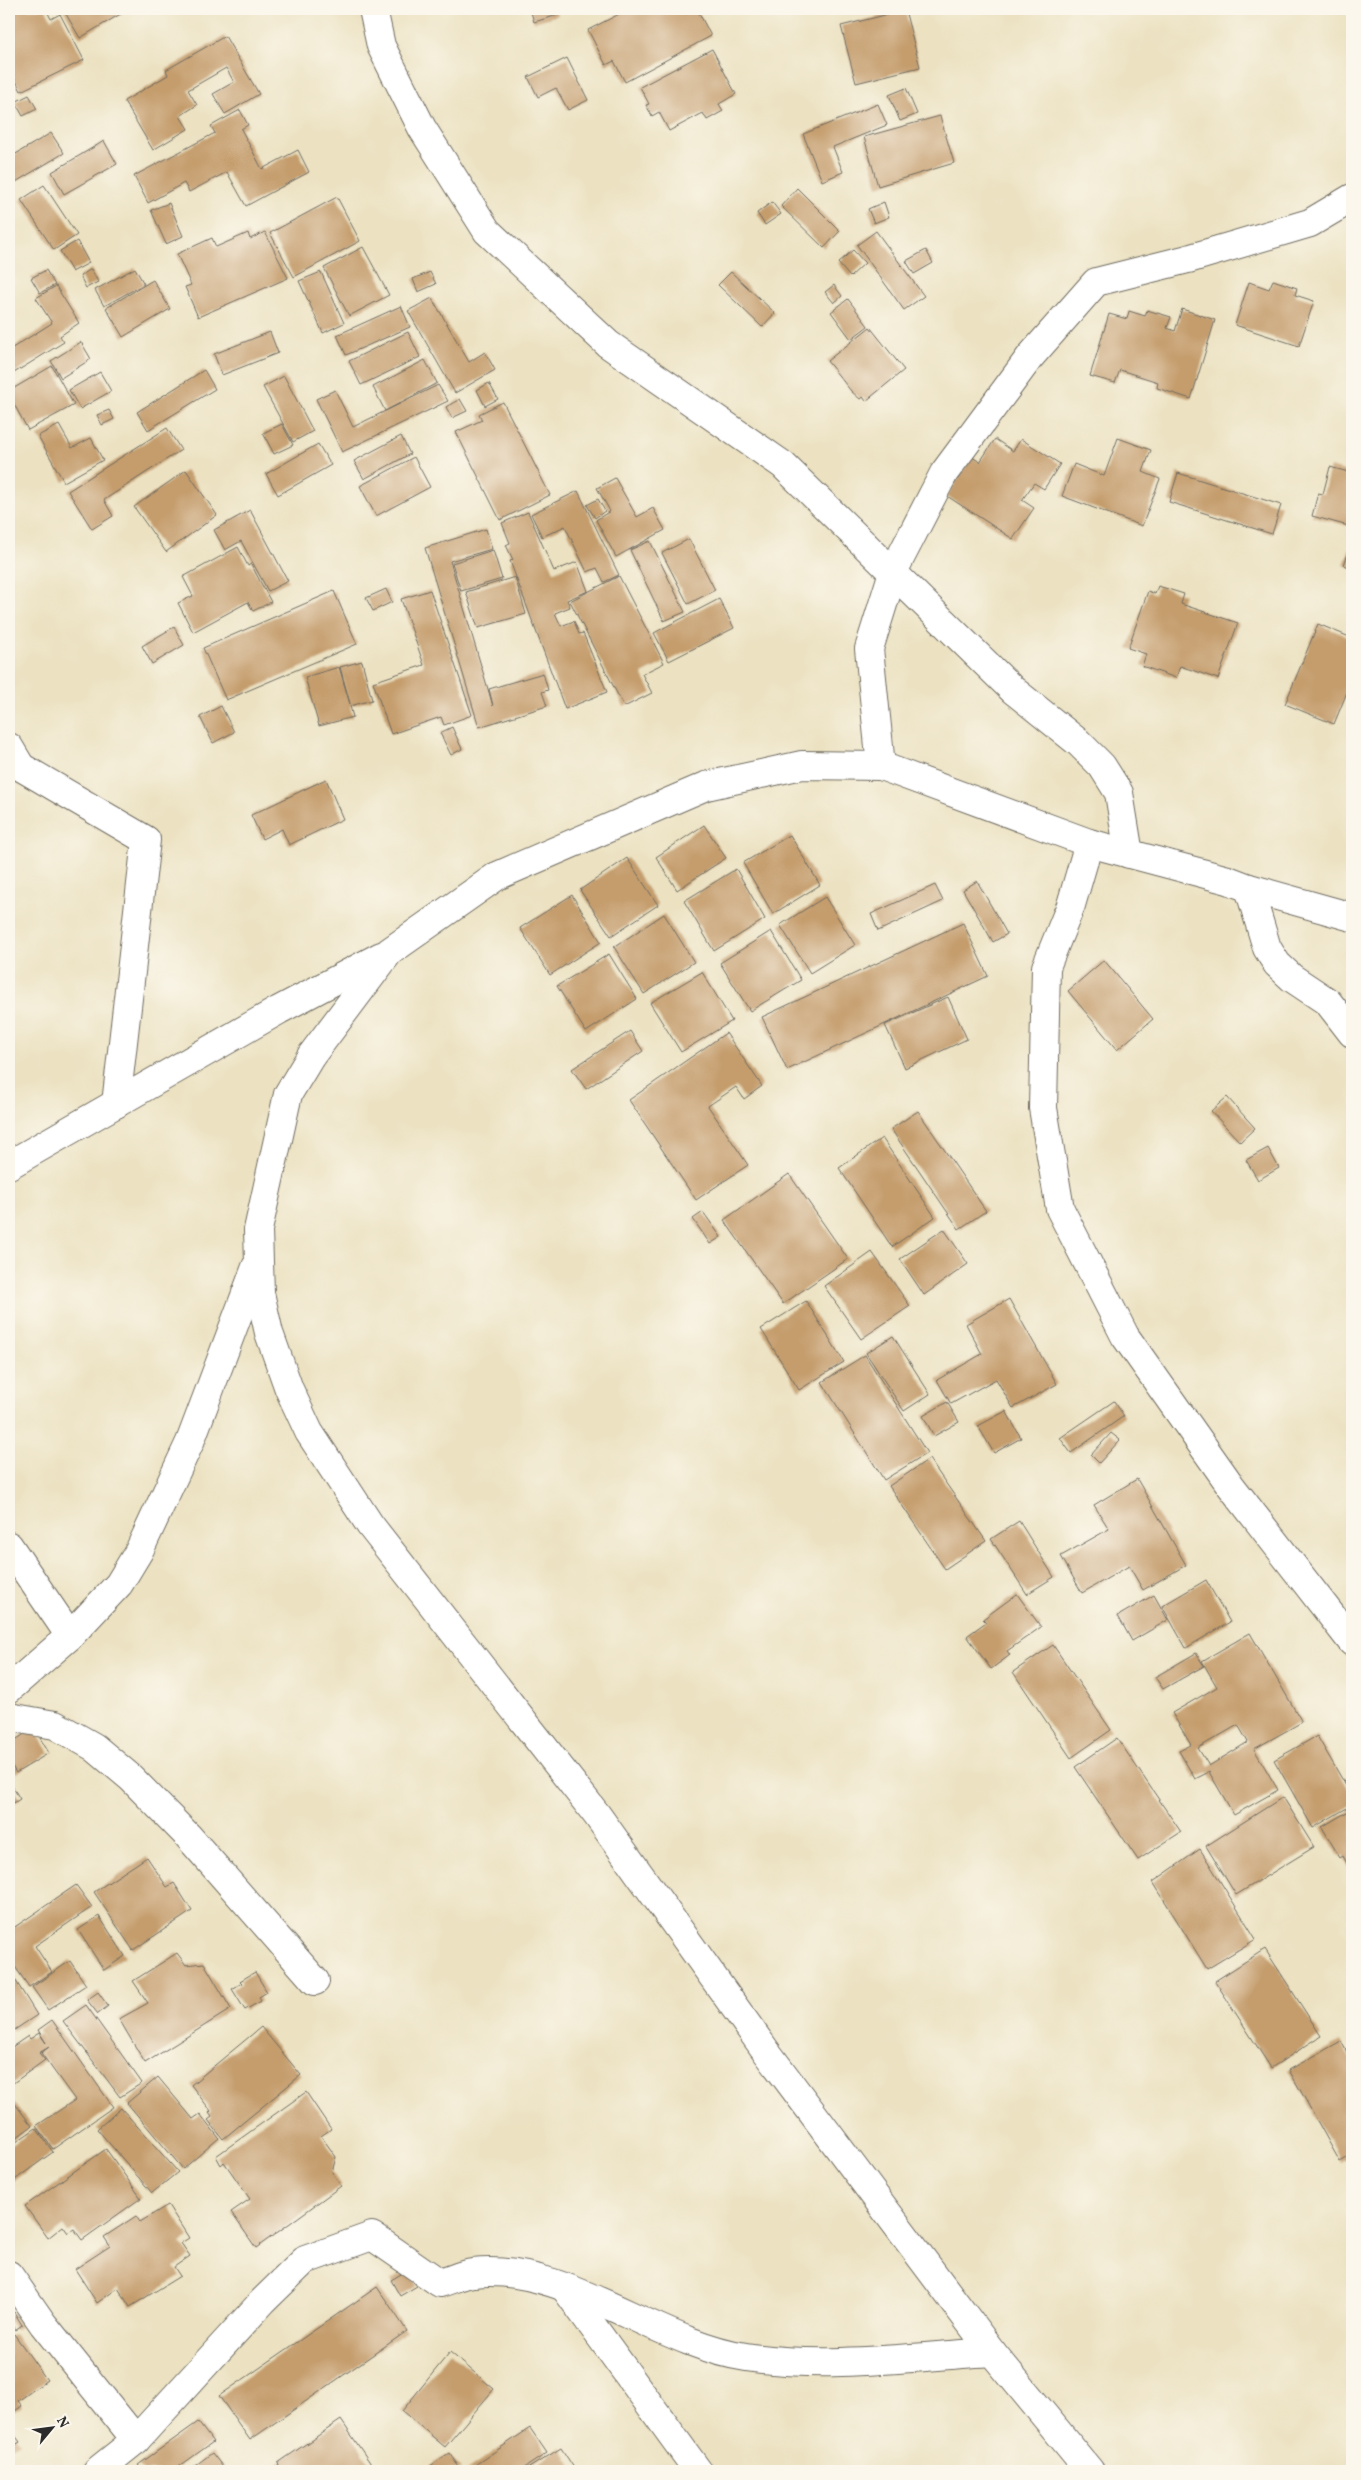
<svg xmlns="http://www.w3.org/2000/svg" width="1361" height="2480" font-family="Vollkorn,serif">
  <style>
    .building { fill: #c59d6d; fill-rule: evenodd }
    .lines { fill: none; stroke-linecap: round; stroke-linejoin: round }
    .minor-casing { stroke: #6f6b60; stroke-width: 30 }
    .minor { stroke: #fff; stroke-width: 28 }
  </style>
  <rect width="100%" height="100%" fill="#fbf7ec"/>
  <filter id="ink" filterUnits="userSpaceOnUse"><feTurbulence type="fractalNoise" baseFrequency=".02" numOctaves="2"/><feDisplacementMap in="SourceGraphic" scale="10" xChannelSelector="R" yChannelSelector="G"/><feConvolveMatrix kernelMatrix="1 2 1 2 8 2 1 2 1" color-interpolation-filters="sRGB"/></filter>
  <filter id="wash" filterUnits="userSpaceOnUse"><feTurbulence type="fractalNoise" baseFrequency=".0096" numOctaves="4" result="noise"/><feDisplacementMap in="SourceGraphic" scale="20" xChannelSelector="R" yChannelSelector="G"/><feGaussianBlur stdDeviation="1.12" result="paint"/><feColorMatrix in="noise" values="0 0 0 0 0 0 0 0 0 0 0 0 0 0 0 0 0 1.4 0 .05"/><feComposite in="paint" operator="in"/></filter>
  <g filter="url(#wash)">
    <rect width="100%" height="100%" fill="#ece2c2"/>
    <g id="blocks">
      <g class="building">
        <polygon points="9,9 46,9 51,19 60,14 84,60 21,91 9,67"/>
        <polygon points="63,9 129,9 80,38"/>
        <polygon points="530,9 556,9 558,15 534,22"/>
        <polygon points="629,9 697,9 711,36 625,82 614,61 606,65 588,30"/>
        <polygon points="905,10 920,67 856,83 841,26"/>
        <polygon points="225,36 259,94 225,114 213,94 234,82 226,68 188,90 197,105 180,116 188,129 153,150 124,101 168,75 166,70"/>
        <polygon points="712,49 736,94 719,104 723,111 707,120 703,113 669,131 659,112 652,116 646,105 649,104 640,87"/>
        <polygon points="567,58 588,100 568,110 556,88 538,97 528,77"/>
        <polygon points="906,88 917,114 900,121 889,95"/>
        <polygon points="29,95 37,109 23,116 15,102"/>
        <polygon points="878,104 887,125 833,147 843,172 822,181 803,134"/>
        <polygon points="240,110 248,125 241,129 262,169 298,150 309,172 246,206 227,172 189,192 184,183 148,203 134,176 215,133 211,126"/>
        <polygon points="940,116 954,163 878,186 864,137"/>
        <polygon points="51,133 64,153 9,186 9,158"/>
        <polygon points="104,141 117,164 64,194 52,172"/>
        <polygon points="44,185 77,235 54,250 21,200"/>
        <polygon points="797,188 840,231 824,248 781,206"/>
        <polygon points="337,197 360,241 294,277 270,233"/>
        <polygon points="772,202 781,214 765,225 757,213"/>
        <polygon points="884,202 889,217 874,223 868,209"/>
        <polygon points="169,203 183,236 166,244 151,210"/>
        <polygon points="876,231 924,296 904,310 857,245"/>
        <polygon points="265,232 288,278 198,317 185,287 191,285 177,254 212,238 216,247 248,233 250,239"/>
        <polygon points="77,241 89,263 72,272 60,251"/>
        <polygon points="363,247 389,295 349,316 324,268"/>
        <polygon points="853,250 865,263 850,277 838,263"/>
        <polygon points="926,250 933,263 914,274 906,261"/>
        <polygon points="135,268 144,284 104,306 95,290"/>
        <polygon points="91,269 98,282 86,288 80,276"/>
        <polygon points="46,270 55,285 40,293 31,278"/>
        <polygon points="321,272 344,323 323,333 299,281"/>
        <polygon points="430,272 436,284 418,292 413,279"/>
        <polygon points="731,272 775,313 762,327 718,285"/>
        <polygon points="153,280 170,309 123,337 106,308"/>
        <polygon points="1273,280 1297,288 1295,295 1314,301 1299,346 1235,325 1249,282 1269,289"/>
        <polygon points="834,285 842,296 834,303 825,292"/>
        <polygon points="56,286 79,323 60,336 64,342 9,376 9,350 52,323 36,298"/>
        <polygon points="432,298 469,362 485,352 495,370 455,393 408,311"/>
        <polygon points="848,299 868,326 851,339 831,312"/>
        <polygon points="401,306 410,327 346,355 337,335"/>
        <polygon points="1182,309 1215,320 1191,399 1157,388 1158,382 1120,370 1115,383 1090,376 1109,314 1127,319 1129,311 1145,316 1147,310 1171,317 1167,328 1175,331"/>
        <polygon points="870,327 904,370 866,401 863,397 860,399 851,391 827,361"/>
        <polygon points="270,332 278,353 222,375 214,354"/>
        <polygon points="408,332 420,357 361,385 349,361"/>
        <polygon points="81,342 91,359 61,378 51,361"/>
        <polygon points="425,360 437,383 385,411 373,387"/>
        <polygon points="52,366 74,405 28,430 9,395 9,391"/>
        <polygon points="204,370 215,389 148,430 137,412"/>
        <polygon points="100,372 111,391 80,409 69,390"/>
        <polygon points="284,376 313,431 293,442 263,387"/>
        <polygon points="489,383 498,399 485,406 477,390"/>
        <polygon points="438,385 448,401 342,452 316,399 335,390 353,427"/>
        <polygon points="460,399 467,411 452,418 446,407"/>
        <polygon points="503,402 550,495 500,520 456,432 482,420 479,414"/>
        <polygon points="109,410 114,419 102,425 97,415"/>
        <polygon points="282,424 293,445 274,454 263,433"/>
        <polygon points="59,425 72,448 91,438 103,460 64,482 38,436"/>
        <polygon points="167,428 181,450 104,500 113,516 92,529 68,491"/>
        <polygon points="401,436 410,454 364,479 354,461"/>
        <polygon points="1118,438 1151,450 1143,472 1160,479 1142,526 1062,496 1074,464 1104,476"/>
        <polygon points="995,439 1013,451 1021,439 1060,464 1044,489 1034,483 1022,500 1034,508 1013,539 947,496 972,457 980,462"/>
        <polygon points="318,444 331,465 278,495 266,474"/>
        <polygon points="414,457 430,487 376,516 360,486"/>
        <polygon points="1330,467 1352,473 1352,527 1312,516 1318,493 1323,494"/>
        <polygon points="186,470 217,515 166,552 134,507"/>
        <polygon points="1178,473 1281,505 1272,534 1169,502"/>
        <polygon points="615,478 637,517 653,508 665,530 616,557 596,520 610,511 597,488"/>
        <polygon points="578,491 619,575 604,582 597,568 587,572 565,526 542,537 531,514"/>
        <polygon points="598,499 605,511 595,518 587,505"/>
        <polygon points="250,510 288,581 268,591 241,541 225,550 214,530"/>
        <polygon points="528,512 554,571 577,562 588,591 567,600 570,607 555,613 561,626 574,621 579,634 583,633 607,692 565,709 510,561 513,560 506,545 510,543 502,523"/>
        <polygon points="486,529 492,549 450,561 493,706 489,689 543,673 548,690 542,692 547,706 479,727 425,548"/>
        <polygon points="689,539 715,590 688,604 662,553"/>
        <polygon points="650,541 685,612 664,621 630,550"/>
        <polygon points="1352,542 1352,568 1344,565"/>
        <polygon points="238,547 248,566 251,564 271,602 253,611 248,602 193,632 178,603 193,596 183,577"/>
        <polygon points="493,550 502,579 461,591 452,563"/>
        <polygon points="619,576 664,663 642,674 652,693 624,707 570,601"/>
        <polygon points="515,577 526,614 478,628 466,592"/>
        <polygon points="1158,586 1184,594 1181,604 1238,623 1218,679 1180,666 1176,678 1142,666 1146,654 1128,648 1148,591 1155,594"/>
        <polygon points="386,589 392,602 373,611 366,598"/>
        <polygon points="430,590 472,715 444,725 441,717 391,734 373,682 424,665 401,599"/>
        <polygon points="334,591 357,644 226,700 203,648"/>
        <polygon points="719,599 734,628 669,661 654,633"/>
        <polygon points="1318,624 1352,638 1352,680 1334,724 1285,704"/>
        <polygon points="174,627 184,645 152,664 142,646"/>
        <polygon points="362,661 372,700 350,706 353,717 319,726 305,677 339,667 350,704 340,667"/>
        <polygon points="221,706 234,732 213,743 200,717"/>
        <polygon points="452,727 462,749 451,755 440,733"/>
        <polygon points="326,779 343,819 289,845 282,829 262,839 251,815"/>
        <polygon points="704,825 726,858 677,890 656,857"/>
        <polygon points="790,835 820,885 773,914 743,863"/>
        <polygon points="627,858 658,905 611,936 580,890"/>
        <polygon points="736,869 765,919 714,951 684,901"/>
        <polygon points="977,881 1007,934 993,942 963,890"/>
        <polygon points="935,885 943,901 878,931 871,914"/>
        <polygon points="572,895 601,942 550,975 520,928"/>
        <polygon points="825,897 855,945 810,973 780,925"/>
        <polygon points="664,914 694,962 644,994 614,947"/>
        <polygon points="963,923 988,976 787,1070 762,1017"/>
        <polygon points="771,931 801,980 750,1011 720,963"/>
        <polygon points="609,954 637,999 586,1032 557,986"/>
        <polygon points="1104,960 1153,1019 1117,1050 1068,991"/>
        <polygon points="702,972 732,1021 681,1052 650,1003"/>
        <polygon points="948,997 967,1039 905,1068 885,1025"/>
        <polygon points="630,1031 643,1051 586,1089 572,1069"/>
        <polygon points="726,1033 762,1086 744,1099 736,1087 708,1106 748,1165 696,1200 629,1100"/>
        <polygon points="1227,1097 1255,1128 1240,1142 1211,1111"/>
        <polygon points="918,1111 986,1211 959,1229 891,1129"/>
        <polygon points="882,1138 935,1217 892,1247 839,1168"/>
        <polygon points="1268,1148 1279,1168 1258,1180 1246,1160"/>
        <polygon points="789,1174 848,1259 783,1304 724,1220"/>
        <polygon points="703,1212 721,1237 710,1244 693,1219"/>
        <polygon points="944,1229 968,1264 924,1295 900,1259"/>
        <polygon points="872,1252 910,1306 861,1339 824,1286"/>
        <polygon points="1009,1299 1057,1384 1013,1408 996,1379 951,1404 937,1380 982,1354 966,1324"/>
        <polygon points="806,1301 844,1362 799,1390 761,1329"/>
        <polygon points="893,1336 930,1394 904,1411 866,1353"/>
        <polygon points="865,1355 927,1453 884,1480 822,1382"/>
        <polygon points="1114,1401 1124,1416 1071,1453 1060,1438"/>
        <polygon points="947,1402 959,1422 934,1436 923,1416"/>
        <polygon points="1006,1411 1021,1438 994,1453 978,1426"/>
        <polygon points="1111,1433 1120,1440 1099,1463 1091,1455"/>
        <polygon points="929,1459 986,1541 945,1569 889,1486"/>
        <polygon points="1137,1479 1186,1565 1143,1590 1129,1566 1082,1593 1061,1556 1109,1529 1094,1505"/>
        <polygon points="1019,1521 1054,1577 1027,1594 991,1539"/>
        <polygon points="1206,1580 1230,1622 1186,1648 1162,1606"/>
        <polygon points="1017,1594 1041,1627 1007,1651 1010,1655 991,1669 967,1636 986,1622 983,1619"/>
        <polygon points="1154,1595 1168,1620 1132,1641 1118,1616"/>
        <path d="M1250 1633 1302 1722 1254 1749 1278 1790 1234 1815 1209 1772 1195 1779 1179 1751 1191 1745 1172 1713 1217 1687 1202 1661ZM1238 1725 1248 1742 1209 1766 1198 1748Z"/>
        <polygon points="1053,1645 1111,1730 1071,1758 1013,1672"/>
        <polygon points="1196,1653 1204,1666 1163,1689 1155,1677"/>
        <polygon points="34,1728 49,1753 16,1773 9,1761 9,1744"/>
        <polygon points="1317,1736 1352,1796 1352,1805 1313,1828 1274,1760"/>
        <polygon points="1117,1738 1181,1832 1138,1860 1075,1767"/>
        <polygon points="9,1781 20,1799 9,1806"/>
        <polygon points="1283,1797 1314,1847 1236,1895 1206,1846"/>
        <polygon points="1352,1809 1352,1873 1343,1856 1340,1858 1322,1827"/>
        <polygon points="1200,1849 1256,1939 1207,1969 1153,1882"/>
        <polygon points="147,1857 167,1887 174,1883 192,1911 133,1950 94,1892"/>
        <polygon points="76,1885 92,1907 35,1946 52,1972 29,1987 9,1958 9,1931"/>
        <polygon points="99,1916 125,1956 104,1970 78,1930"/>
        <polygon points="1265,1949 1321,2036 1271,2068 1215,1981"/>
        <polygon points="177,1953 186,1965 204,1963 231,2009 145,2063 119,2019 148,2003 133,1981"/>
        <polygon points="70,1961 86,1985 48,2010 32,1987"/>
        <polygon points="9,1970 37,2015 13,2031 9,2024"/>
        <polygon points="255,1972 267,1992 259,1997 261,2001 245,2010 232,1989 242,1983 240,1981"/>
        <polygon points="98,1992 108,2006 98,2014 87,2000"/>
        <polygon points="86,2005 142,2083 120,2097 63,2021"/>
        <polygon points="52,2020 113,2107 53,2149 36,2126 75,2100 41,2053 49,2047 39,2053 45,2060 9,2086 9,2049 28,2036 30,2039 39,2033 46,2043 38,2030"/>
        <polygon points="261,2027 301,2075 223,2139 208,2120 212,2117 209,2113 211,2111 191,2085"/>
        <polygon points="1341,2041 1352,2062 1352,2155 1340,2162 1289,2070"/>
        <polygon points="158,2077 193,2119 200,2114 219,2138 183,2169 127,2103"/>
        <polygon points="306,2092 331,2129 321,2136 336,2157 332,2172 341,2186 256,2248 231,2212 250,2199 224,2162 221,2165 216,2156"/>
        <polygon points="9,2096 32,2126 9,2143"/>
        <polygon points="121,2108 178,2172 152,2193 97,2129"/>
        <polygon points="36,2128 53,2152 9,2184 9,2147"/>
        <polygon points="106,2149 141,2198 82,2240 74,2229 68,2233 63,2226 48,2238 25,2206"/>
        <polygon points="168,2205 189,2238 181,2243 190,2256 174,2267 180,2276 130,2307 118,2288 97,2303 75,2269 110,2246 104,2237 136,2216 140,2222"/>
        <polygon points="408,2270 417,2286 400,2296 391,2280"/>
        <polygon points="377,2287 407,2331 250,2440 219,2396"/>
        <polygon points="14,2312 22,2325 15,2330 9,2321 9,2316"/>
        <polygon points="14,2334 47,2380 18,2401 22,2406 9,2415 9,2338"/>
        <polygon points="450,2352 494,2389 445,2447 402,2411"/>
        <polygon points="341,2420 373,2467 367,2471 272,2471 279,2466 278,2463"/>
        <polygon points="198,2422 213,2442 173,2471 143,2471 138,2465"/>
        <polygon points="530,2428 547,2453 520,2471 466,2471"/>
        <polygon points="14,2434 20,2442 10,2448 9,2437"/>
        <polygon points="561,2448 576,2471 524,2471"/>
        <polygon points="212,2453 226,2471 188,2471"/>
        <polygon points="449,2453 461,2470 423,2471"/>
      </g>
    </g>
  </g>
  <g filter="url(#ink)">
    <use href="#blocks" fill-opacity="0" stroke="#6f6b60" stroke-width="1"/>
    <g class="lines">
      <defs>
        <g id="minor">
          <polyline points="373,9 381,46 422,128 487,231 608,344 783,465 1013,690 1079,743 1102,766 1119,793 1129,854"/>
          <polyline points="9,747 21,767 146,840 116,1104"/>
          <polyline points="881,766 869,649 893,572 944,473 1030,357 1096,282 1188,259 1310,223 1352,198"/>
          <polyline points="1089,843 1071,905 1046,967 1043,1108 1060,1209 1125,1336 1231,1486 1352,1642"/>
          <polyline points="1249,888 1267,948 1277,964 1292,978 1328,1002 1352,1033"/>
          <polyline points="9,1165 279,1010 381,956"/>
          <polyline points="9,1546 70,1636"/>
          <polyline points="9,1689 70,1636 119,1584 139,1551 190,1442 256,1267"/>
          <polyline points="9,1717 55,1725 94,1747 131,1778 188,1836 315,1981"/>
          <polyline points="9,2275 43,2324 136,2440"/>
          <polyline points="565,2288 698,2471"/>
          <path d="M97 2471 136 2440 263 2301 305 2260 372 2236 440 2283C451 2280 462 2274 473 2273 564 2262 655 2343 746 2357 827 2369 911 2357 992 2352"/>
          <polyline points="1090,2471 992,2352 766,2051 597,1815 370,1525 309,1432 289,1389 269,1333 260,1293 258,1230 288,1094 311,1056 389,952 497,876 706,786 802,765 881,766 1089,843 1228,880 1249,888 1352,917"/>
        </g>
      </defs>
      <use href="#minor" class="minor-casing"/>
      <use href="#minor" class="minor"/>
    </g>
  </g>
  <rect width="1361" height="2480" fill="none" stroke="#fbf7ec" stroke-width="30"/>
  <g transform="translate(52 2428) rotate(61)" stroke="#fbf7ec" stroke-width="4" paint-order="stroke">
  <path d="M0-4L9 19L0 12L-9 19Z" fill="#2b2b2b"/>
  <text y="-8" font-size="14" font-weight="bold" text-anchor="middle" fill="#2b2b2b">N</text>
  </g>
</svg>
